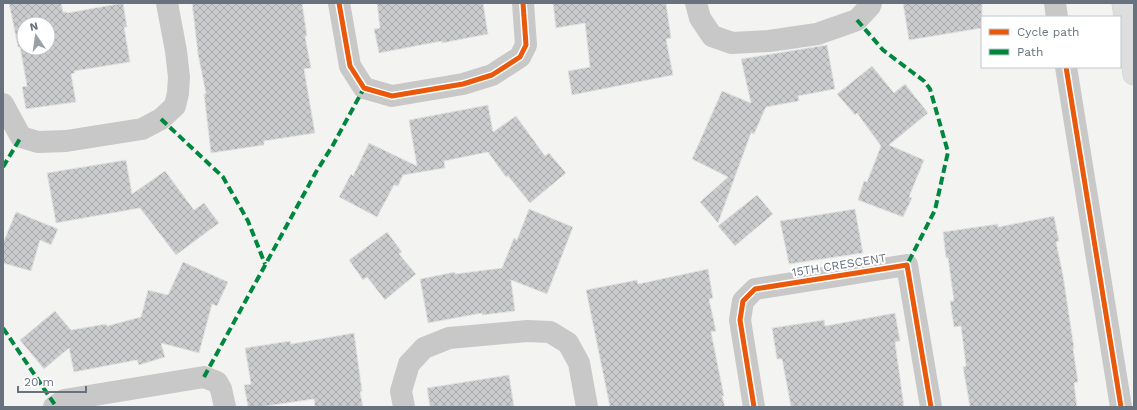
<svg xmlns="http://www.w3.org/2000/svg" width="1137" height="410" font-family="'Work Sans',sans-serif">
  <style>
    .building { fill: url(#building-cross-hatch); stroke: #e2e2e2; fill-rule: evenodd }
    .lines { fill: none; stroke-linecap: round; stroke-linejoin: round }
    .secondary-casing { stroke: #cfcfd0; stroke-width: 23 }
    .street { stroke: #c8c8c9; stroke-width: 22 }
    .secondary { stroke: #dddede; stroke-width: 22 }
    .quiet { stroke: #00873e; stroke-width: 4; stroke-dasharray: 8 4; stroke-linecap: butt }
    .cycleway-casing { stroke: #fff; stroke-width: 8 }
    .cycleway { stroke: #e8590c; stroke-width: 5 }
    .labels { text-anchor: middle; dominant-baseline: central; stroke-width: 4; stroke-linejoin: round; paint-order: stroke }
    .street-label { font-size: 12px; fill: #67727e; stroke: #fff }
  </style>
  <defs>
    <pattern id="building-cross-hatch" width="8" height="8" patternUnits="userSpaceOnUse"><rect width="8" height="8" fill="#cacbcc"/><path d="M0 0l8 8M0 8l8-8" fill="none" stroke="#a8a9ab"/></pattern>
  </defs>
  <rect width="100%" height="100%" fill="#f3f3f2"/>
  <g class="building">
    <path d="M9 3H61L63 12H67V13L123 3 127 27H124L130 62 74 71 75 73 71 74 76 102 26 109 22 87 27 86 20 47H18ZM24 24H48V48H24Z"/>
    <polygon points="192,3 302,3 307,36 305,36 311,68 304,69 315,133 264,141 264,145 211,153 204,94 206,94 198,54"/>
    <polygon points="377,3 483,3 488,34 442,43 442,41 379,53 374,29 380,28"/>
    <polygon points="553,3 666,3 671,38 666,39 673,75 572,95 568,71 590,67 585,23 556,28"/>
    <polygon points="903,3 982,3 982,28 909,40"/>
    <polygon points="827,45 835,89 798,96 799,101 766,107 754,134 751,133 718,223 700,202 728,177 692,159 722,91 751,103 741,59"/>
    <polygon points="872,66 894,93 905,84 928,113 889,145 924,160 909,197 912,198 903,217 858,200 864,181 867,182 881,146 857,113 855,115 837,94"/>
    <polygon points="488,105 493,132 516,116 545,156 549,153 566,173 530,203 508,176 506,177 488,152 444,161 445,168 403,175 398,186 394,185 377,217 339,197 351,174 353,176 369,143 417,166 409,120"/>
    <polygon points="126,160 132,194 165,171 194,210 204,203 219,223 176,255 140,208 56,223 47,173"/>
    <polygon points="757,195 773,214 735,246 718,226"/>
    <polygon points="529,209 573,227 547,294 511,280 515,311 482,315 482,313 428,323 420,279 455,272 455,274 502,268 514,238 517,240"/>
    <polygon points="855,209 863,253 789,264 780,221"/>
    <polygon points="16,212 58,229 51,245 40,240 31,271 3,263 3,243"/>
    <polygon points="1054,216 1059,241 1056,242 1063,275 1074,348 1073,348 1078,382 1074,383 1077,407 970,407 963,367 966,366 961,326 954,327 950,301 954,301 948,258 946,258 943,232 998,224 998,227"/>
    <polygon points="387,232 402,252 399,254 416,274 385,300 367,277 363,280 349,260"/>
    <polygon points="183,262 228,282 217,306 212,304 199,353 161,343 165,357 139,365 137,360 74,372 69,348 44,369 20,340 55,311 71,330 106,324 107,326 141,317 148,290 168,295"/>
    <polygon points="708,269 713,298 709,299 716,331 711,332 724,396 722,396 725,407 610,407 586,290 637,280 638,284"/>
    <polygon points="895,313 900,341 895,342 904,407 791,407 782,359 777,359 772,328 824,320 825,326"/>
    <polygon points="354,333 362,391 360,392 363,407 315,407 314,399 260,407 248,407 244,385 251,384 245,348 290,341 291,344"/>
    <polygon points="509,375 514,407 430,407 427,388"/>
  </g>
  <g class="lines">
    <defs>
      <polyline id="secondary" points="1123,3 1134,74"/>
    </defs>
    <use href="#secondary" class="secondary-casing"/>
    <g class="street">
      <polyline points="339,3 350,66 364,88 392,96 463,84 492,75 520,57 526,45 523,3"/>
      <polyline points="696,3 700,18 712,36 732,43 769,41 817,34 857,20 870,6 871,3"/>
      <polyline points="1055,3 1057,17"/>
      <polyline points="1066,67 1121,407"/>
      <polyline points="3,104 21,137 38,142 66,141 142,129 161,119 175,106 178,93 179,77 176,51 167,3"/>
      <polyline points="54,407 64,400 204,377 217,382 221,389 225,407"/>
      <polyline points="404,407 401,391 409,364 424,348 449,338 527,331 550,332 568,343 579,363 587,407"/>
      <polyline points="754,407 740,320 743,301 755,289 907,265 931,407"/>
    </g>
    <use href="#secondary" class="secondary"/>
    <g class="quiet">
      <polyline points="857,20 883,50 924,81 930,89 948,152 935,210 907,265"/>
      <polyline points="161,119 223,177 248,221 265,264"/>
      <polyline points="3,167 21,137"/>
      <polyline points="3,328 55,405"/>
      <polyline points="204,377 316,172 333,145 364,88"/>
    </g>
    <defs>
      <g id="cycleway">
        <polyline points="339,3 350,66 364,88 392,96 463,84 492,75 520,57 526,45 523,3"/>
        <polyline points="1066,67 1121,407"/>
        <polyline points="754,407 740,320 743,301 755,289 907,265 931,407"/>
      </g>
    </defs>
    <use href="#cycleway" class="cycleway-casing"/>
    <use href="#cycleway" class="cycleway"/>
  </g>
  <g class="labels">
    <g class="street-label">
      <text transform="translate(839 265) rotate(-9)">15TH CRESCENT</text>
    </g>
  </g>
  <rect width="1137" height="410" fill="none" stroke="#67727e" stroke-width="8"/>
  <rect x="981" y="16" width="140" height="52" fill="#ffffff" stroke="#c2c7cb"/>
  <rect x="989" y="29" width="20" height="6" fill="#e8590c" stroke="#c2c7cb"/>
  <text x="1017" y="36" font-size="12" fill="#67727e">Cycle path</text>
  <rect x="989" y="49" width="20" height="6" fill="#00873e" stroke="#c2c7cb"/>
  <text x="1017" y="56" font-size="12" fill="#67727e">Path</text>
  <g transform="translate(36 36) rotate(347)"><circle r="19" fill="#ffffff" stroke="#c2c7cb"/>
  <path d="M0-3L7 15L0 10L-7 15Z" fill="#989fa7"/>
  <text y="-6" font-size="11" font-weight="bold" text-anchor="middle" fill="#67727e">N</text>
  </g>
  <path d="M18 386v6h68v-6" fill="none" stroke="#67727e" stroke-width="2"/>
  <text x="24" y="386" font-size="12" fill="#67727e" stroke="#ffffff" stroke-width="3" paint-order="stroke">20 m</text>
</svg>
